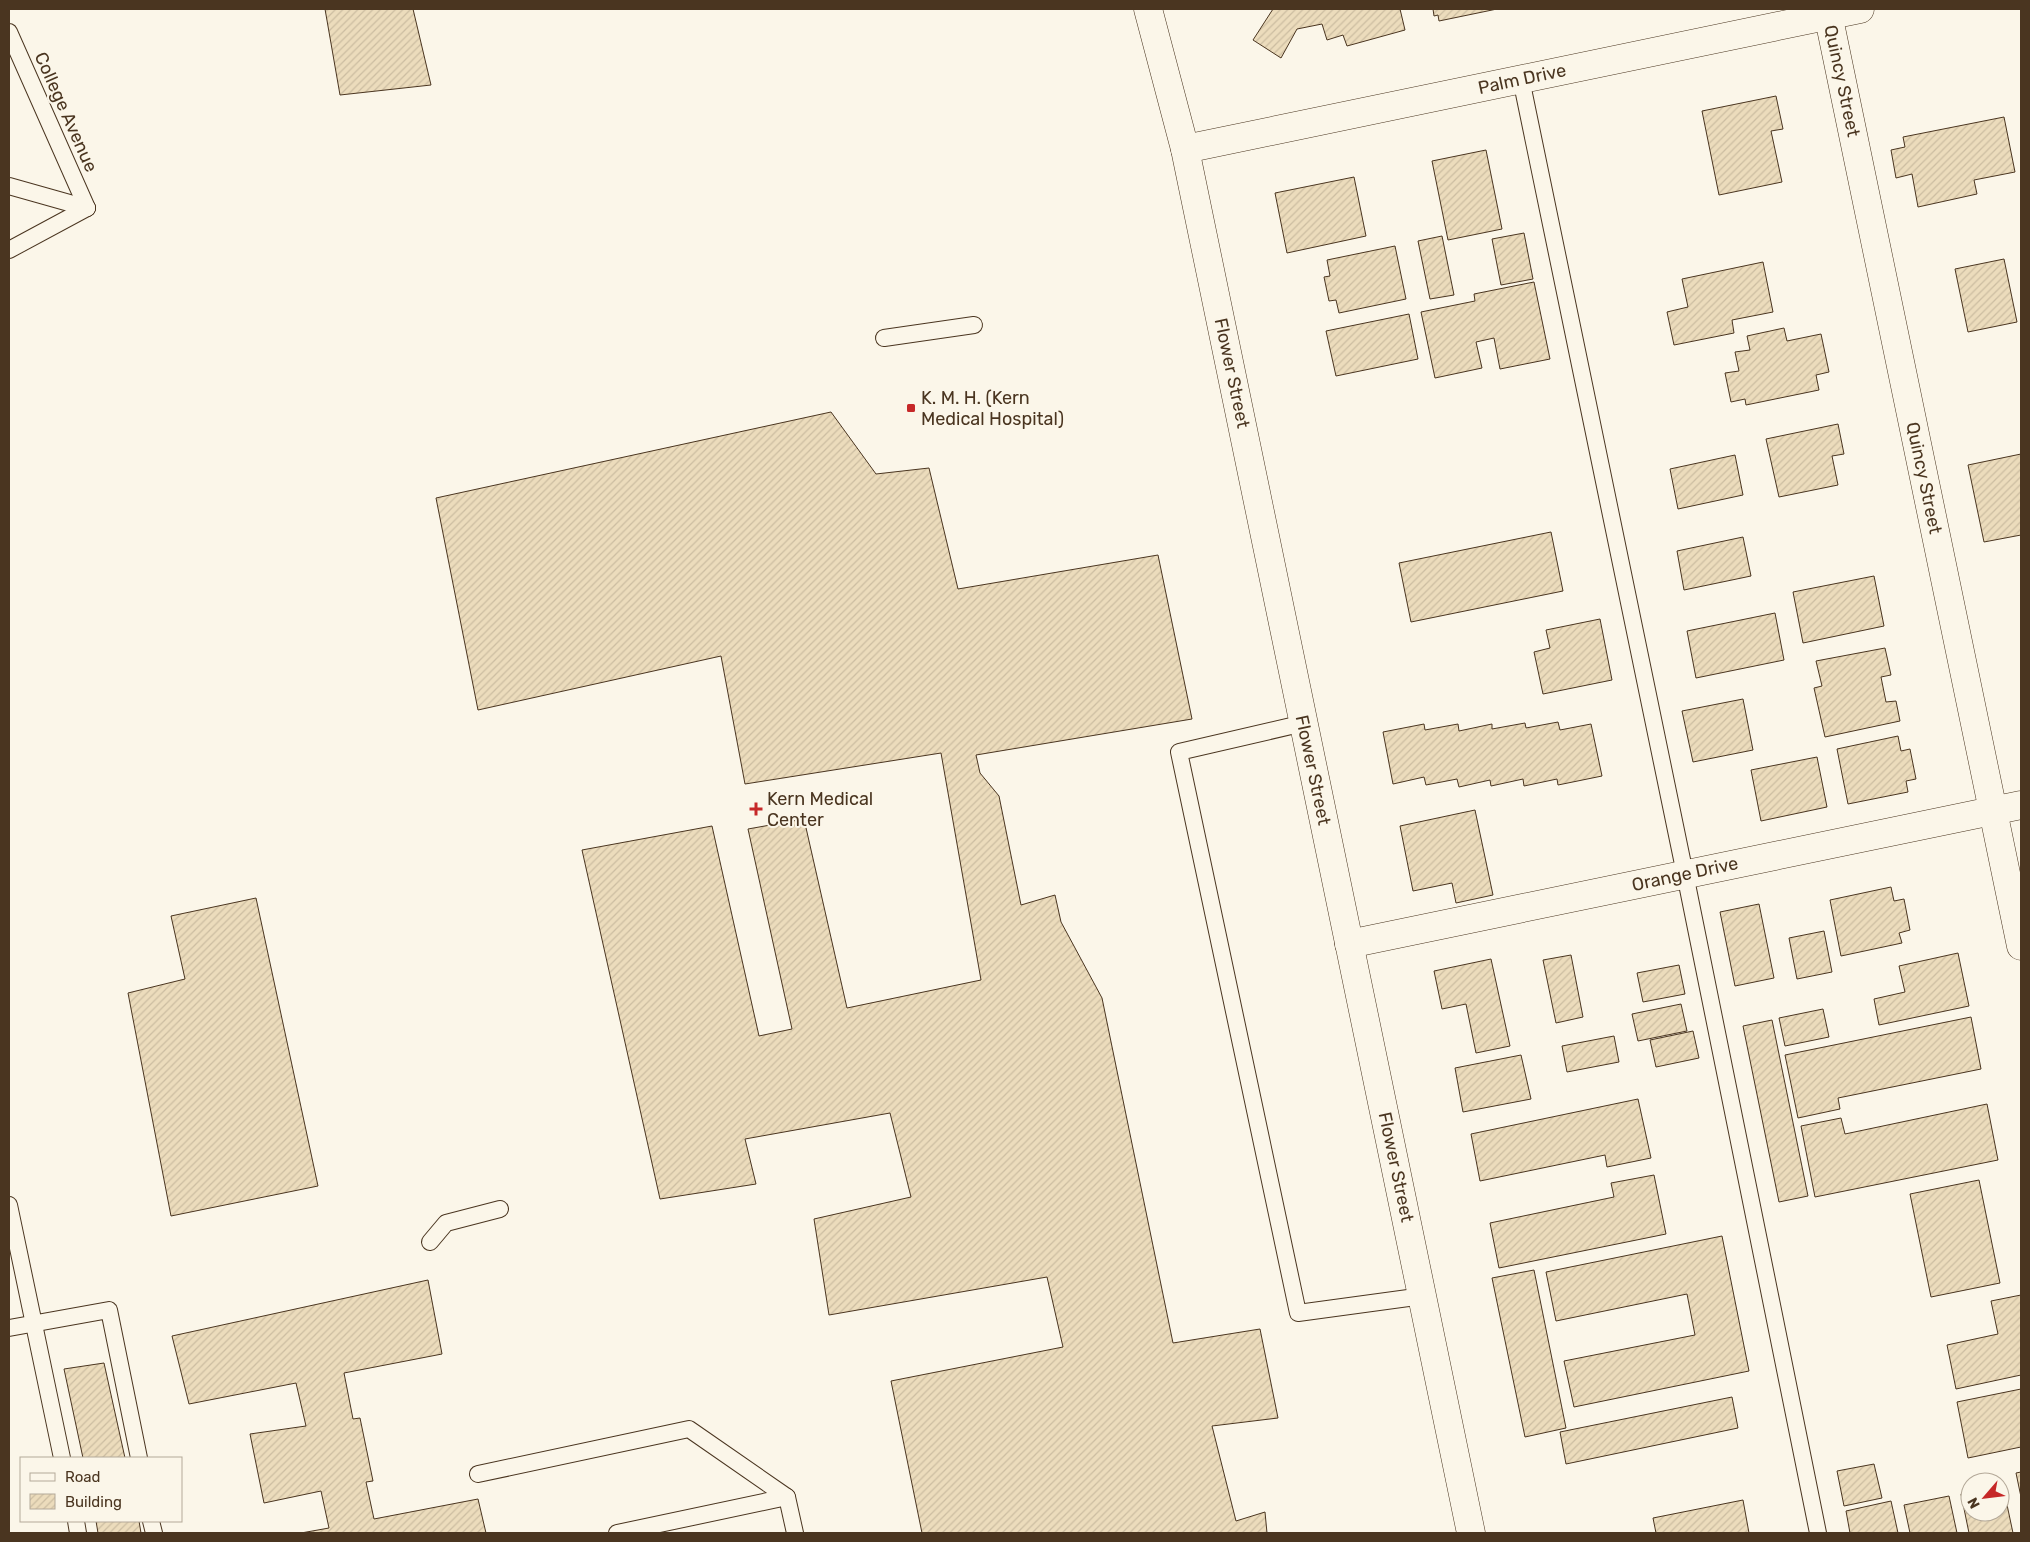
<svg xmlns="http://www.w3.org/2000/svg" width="2030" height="1542" font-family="Rubik,sans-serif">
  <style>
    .building { fill: url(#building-hatch); stroke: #4a3520 }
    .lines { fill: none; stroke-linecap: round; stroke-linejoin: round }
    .lane-casing { stroke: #4a3520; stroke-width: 18 }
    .street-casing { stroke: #4a3520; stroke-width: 29 }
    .secondary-casing { stroke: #4a3520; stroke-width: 29 }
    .lane { stroke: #fbf6e9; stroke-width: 16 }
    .street { stroke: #fbf6e9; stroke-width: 28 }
    .secondary { stroke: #fbf6e9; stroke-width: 28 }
    .poi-dot { fill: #c62828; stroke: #fbf6e9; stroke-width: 2 }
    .labels { text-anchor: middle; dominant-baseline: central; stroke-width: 4; stroke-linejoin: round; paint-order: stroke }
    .street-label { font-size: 18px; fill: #4a3520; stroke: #fbf6e9 }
    .poi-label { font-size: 18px; fill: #4a3520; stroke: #fbf6e9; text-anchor: start }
  </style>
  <defs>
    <pattern id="building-hatch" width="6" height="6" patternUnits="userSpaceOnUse" patternTransform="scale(1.25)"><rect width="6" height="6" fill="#ecdcbc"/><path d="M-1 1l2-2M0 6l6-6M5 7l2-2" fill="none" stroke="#ccbda1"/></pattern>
  </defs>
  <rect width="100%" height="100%" fill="#fbf6e9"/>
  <g class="building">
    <polygon points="325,9 413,9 431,85 340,95"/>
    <polygon points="1273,9 1400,9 1405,30 1347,46 1343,35 1327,40 1322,24 1297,29 1281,58 1253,40"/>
    <polygon points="1433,9 1497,9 1439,21 1438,15 1434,16"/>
    <polygon points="1776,96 1783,129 1771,131 1782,182 1719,195 1702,111"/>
    <polygon points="2004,117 2015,172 1974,180 1977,194 1918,207 1912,174 1896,178 1891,150 1905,147 1903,137"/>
    <polygon points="1486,150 1502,229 1448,240 1432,161"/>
    <polygon points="1354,177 1366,236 1287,253 1275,193"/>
    <polygon points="1524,233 1533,279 1501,285 1492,239"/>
    <polygon points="1442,236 1454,295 1430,299 1418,241"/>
    <polygon points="1395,246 1406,299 1339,313 1336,300 1329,301 1324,277 1330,276 1327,260"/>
    <polygon points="2004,259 2017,322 1968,332 1955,269"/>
    <polygon points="1763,262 1773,312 1732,320 1734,333 1674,345 1667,312 1688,307 1682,279"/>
    <polygon points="1534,282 1550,359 1500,369 1494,338 1476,342 1482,368 1435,378 1421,312 1475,301 1474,294"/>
    <polygon points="1409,314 1418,359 1336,376 1326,331"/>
    <polygon points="1784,328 1787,341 1821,334 1829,372 1816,375 1819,390 1746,405 1745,399 1731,402 1725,373 1739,371 1735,352 1750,350 1747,336"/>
    <polygon points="831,412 876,474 929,468 958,589 1158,555 1192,719 976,755 980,773 999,796 1021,905 1055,895 1061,922 1102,998 1173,1343 1260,1329 1278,1418 1212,1426 1236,1521 1265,1512 1267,1533 922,1533 891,1381 1063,1347 1047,1277 829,1315 814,1219 911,1197 890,1113 745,1139 756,1184 660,1199 582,850 712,826 759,1036 792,1029 748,829 804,819 847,1008 981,980 941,753 745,784 721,656 478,710 436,498"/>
    <polygon points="1838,424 1844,454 1832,456 1838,485 1779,497 1766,439"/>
    <polygon points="2021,454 2021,535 1984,542 1968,465"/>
    <polygon points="1735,455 1743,495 1678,509 1670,469"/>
    <polygon points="1551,532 1563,591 1411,622 1399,563"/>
    <polygon points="1743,537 1751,576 1684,590 1677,551"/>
    <polygon points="1874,576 1884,626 1803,643 1793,592"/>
    <polygon points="1775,613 1784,660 1696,678 1687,631"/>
    <polygon points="1600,619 1612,680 1543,694 1534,652 1550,648 1546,630"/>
    <polygon points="1885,648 1891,675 1881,677 1886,702 1896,701 1900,721 1825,737 1814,688 1822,686 1816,661"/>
    <polygon points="1743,699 1753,750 1693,762 1682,711"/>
    <polygon points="1558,722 1560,730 1591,724 1602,776 1558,785 1557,779 1524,786 1523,779 1491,786 1490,780 1459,787 1457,779 1426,785 1424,777 1393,784 1383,732 1424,724 1425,730 1458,724 1459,731 1492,724 1492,729 1525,723 1526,728"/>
    <polygon points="1898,736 1901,751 1910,749 1916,779 1906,781 1908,792 1848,804 1837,749"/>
    <polygon points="1817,757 1827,807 1761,821 1751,770"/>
    <polygon points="1475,810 1493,895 1456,903 1452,883 1413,891 1400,826"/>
    <polygon points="1891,887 1894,901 1904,899 1910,930 1899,933 1902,943 1841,956 1830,900"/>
    <polygon points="256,898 318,1186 171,1216 128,993 185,979 171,916"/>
    <polygon points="1759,904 1774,978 1735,986 1720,912"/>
    <polygon points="1824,931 1832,972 1797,979 1789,938"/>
    <polygon points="1958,953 1969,1006 1879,1025 1874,999 1905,992 1899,966"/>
    <polygon points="1571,955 1583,1017 1556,1023 1543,960"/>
    <polygon points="1491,959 1510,1046 1476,1053 1466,1004 1442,1009 1434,971"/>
    <polygon points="1679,965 1685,994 1643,1002 1637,973"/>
    <polygon points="1681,1004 1687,1031 1638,1041 1632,1014"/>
    <polygon points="1823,1009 1829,1037 1785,1046 1779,1018"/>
    <polygon points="1971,1017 1981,1069 1838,1098 1840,1109 1798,1118 1785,1055"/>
    <polygon points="1772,1020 1808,1196 1779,1202 1743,1026"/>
    <polygon points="1693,1031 1699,1058 1656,1067 1650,1040"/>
    <polygon points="1614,1036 1619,1062 1567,1072 1562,1046"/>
    <polygon points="1521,1055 1531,1099 1463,1112 1455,1068"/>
    <polygon points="1638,1099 1651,1158 1607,1167 1605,1155 1480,1181 1471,1134"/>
    <polygon points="1987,1104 1998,1160 1815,1197 1801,1126 1841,1118 1845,1134"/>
    <polygon points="1654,1175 1666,1234 1499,1268 1490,1223 1614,1197 1611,1183"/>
    <polygon points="1979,1180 2000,1283 1931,1297 1910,1194"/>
    <polygon points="1722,1236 1749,1371 1574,1407 1564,1361 1695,1335 1687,1294 1556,1321 1546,1272"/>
    <polygon points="1534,1270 1566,1428 1525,1437 1492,1278"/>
    <polygon points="428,1280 442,1354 344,1373 353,1419 360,1418 373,1481 366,1482 374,1519 478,1499 486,1533 301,1533 329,1528 321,1491 264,1503 250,1434 306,1426 296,1383 189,1404 172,1336"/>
    <polygon points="2021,1295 2021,1375 1956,1389 1947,1345 1998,1334 1991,1301"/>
    <polygon points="104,1363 125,1458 83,1458 64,1369"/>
    <polygon points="2021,1389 2021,1447 1968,1458 1957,1402"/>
    <polygon points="1732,1397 1738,1428 1566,1464 1560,1432"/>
    <polygon points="1874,1464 1882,1498 1844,1506 1837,1471"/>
    <polygon points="2021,1472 2021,1497 2016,1473"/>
    <polygon points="2000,1486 2003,1486 2013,1533 1969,1533 1961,1494 1970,1492 1970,1512 2000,1512"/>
    <polygon points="1949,1496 1957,1533 1910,1533 1904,1505"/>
    <polygon points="1743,1500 1749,1533 1656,1533 1653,1518"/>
    <polygon points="1891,1501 1898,1533 1850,1533 1846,1511"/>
    <polygon points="96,1521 139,1521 141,1533 98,1533"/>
  </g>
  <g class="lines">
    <defs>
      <g id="lane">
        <polyline points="9,32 87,208"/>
        <polyline points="1521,79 1685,874 1818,1533"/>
        <polyline points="9,186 87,208"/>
        <polyline points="9,250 87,208"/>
        <polyline points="884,338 974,325"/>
        <polyline points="1304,723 1179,752 1298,1313 1423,1296"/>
        <polyline points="9,1205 62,1458"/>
        <polyline points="430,1242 446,1223 500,1209"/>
        <polyline points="9,1328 109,1310 139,1458"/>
        <polyline points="478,1474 689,1429 787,1497"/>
        <polyline points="76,1521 78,1533"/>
        <polyline points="151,1521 154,1533"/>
        <polyline points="617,1533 787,1497 795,1533"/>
      </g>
      <g id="street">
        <polyline points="1827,9 2021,946"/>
        <polyline points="1185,149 1860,9"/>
        <polyline points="1349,944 2021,805"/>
      </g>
      <polyline id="secondary" points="1148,9 1185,149 1471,1533"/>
    </defs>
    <use href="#lane" class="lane-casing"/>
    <use href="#street" class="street-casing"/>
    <use href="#secondary" class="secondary-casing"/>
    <use href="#lane" class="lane"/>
    <use href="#street" class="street"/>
    <use href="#secondary" class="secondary"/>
  </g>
  <g class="poi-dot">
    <rect x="906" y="403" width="10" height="10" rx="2.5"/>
    <path d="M753.5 801.5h5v5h5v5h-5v5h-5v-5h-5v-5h5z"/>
  </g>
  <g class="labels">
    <g class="street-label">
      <text transform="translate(1522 79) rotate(-12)">Palm Drive</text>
      <text transform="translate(1842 81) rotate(78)">Quincy Street</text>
      <text transform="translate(66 112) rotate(66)">College Avenue</text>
      <text transform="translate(1232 373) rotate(78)">Flower Street</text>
      <text transform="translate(1924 478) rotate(78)">Quincy Street</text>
      <text transform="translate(1313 770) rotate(78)">Flower Street</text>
      <text transform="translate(1685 874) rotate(-12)">Orange Drive</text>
      <text transform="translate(1396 1167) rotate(78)">Flower Street</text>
    </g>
    <g class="poi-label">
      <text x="921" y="398">K. M. H. (Kern<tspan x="921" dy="21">Medical Hospital)</tspan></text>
      <text x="767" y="799">Kern Medical<tspan x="767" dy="21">Center</tspan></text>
    </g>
  </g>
  <rect width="2030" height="1542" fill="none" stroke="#4a3520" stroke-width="20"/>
  <rect x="20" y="1457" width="162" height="65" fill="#fbf6e9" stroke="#b4a999"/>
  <rect x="30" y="1473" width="25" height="8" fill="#fbf6e9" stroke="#b4a999"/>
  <text x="65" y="1482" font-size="15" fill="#4a3520">Road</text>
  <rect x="30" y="1494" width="25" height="15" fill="url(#building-hatch)" stroke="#b4a999"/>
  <text x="65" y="1507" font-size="15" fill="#4a3520">Building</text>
  <g transform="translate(1985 1497) rotate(242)"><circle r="24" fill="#fbf6e9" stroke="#b4a999"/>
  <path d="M0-4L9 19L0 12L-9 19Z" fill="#c62828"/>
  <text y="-8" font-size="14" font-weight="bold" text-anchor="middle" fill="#4a3520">N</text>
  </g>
</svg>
